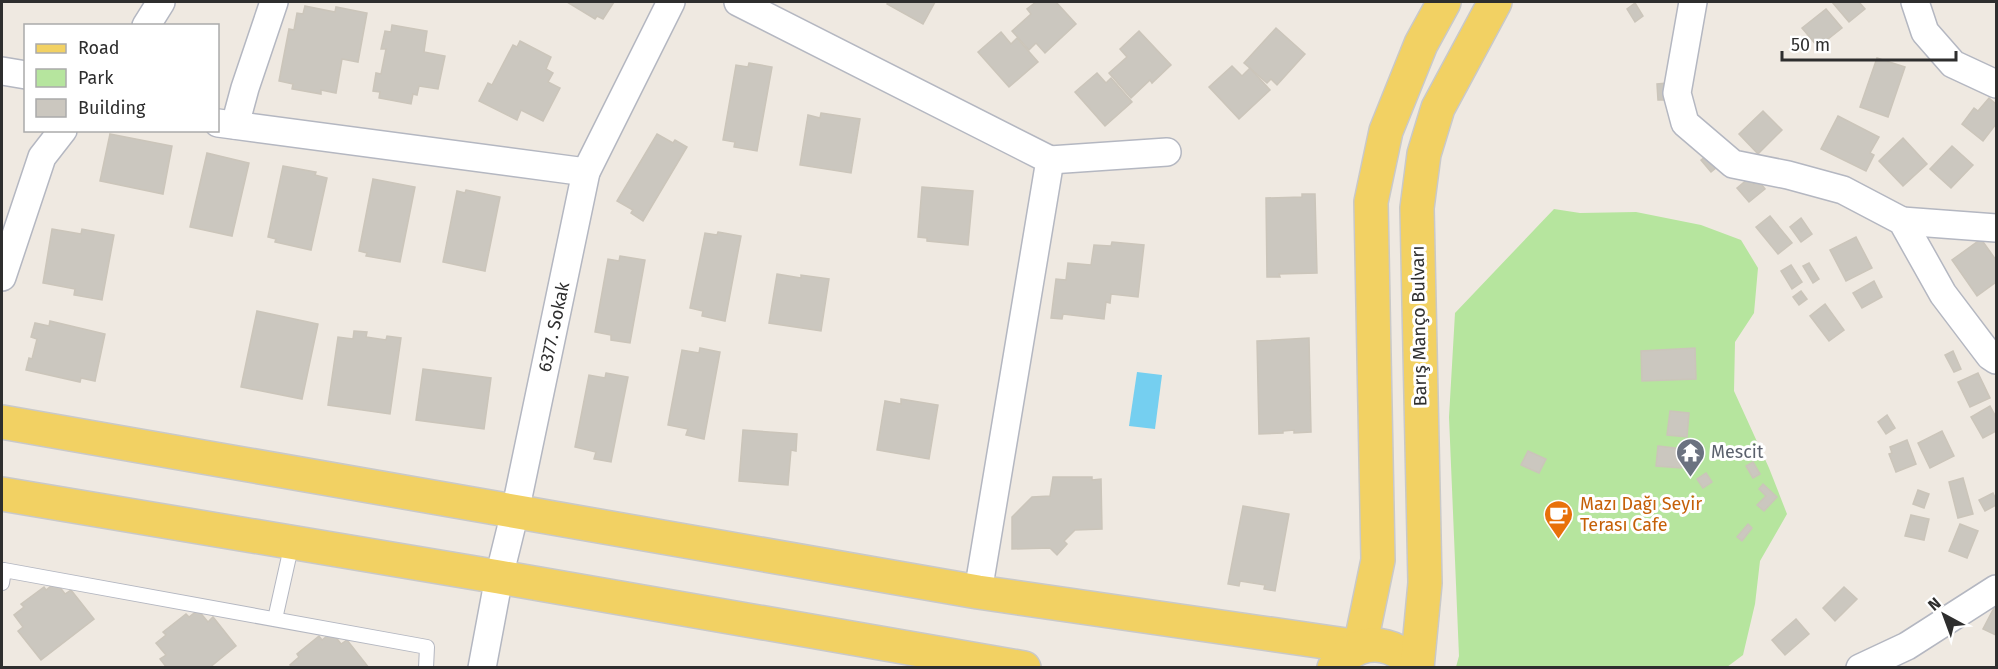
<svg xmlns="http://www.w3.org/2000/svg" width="1998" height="669" font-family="'Fira Sans',sans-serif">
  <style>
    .green { fill: #b6e59e }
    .water { fill: #75cff0 }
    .building { fill: #cbc7bf; stroke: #cbc5ba; stroke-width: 1.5 }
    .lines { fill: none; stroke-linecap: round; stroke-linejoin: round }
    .service-casing { stroke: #b4b7c1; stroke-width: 16 }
    .minor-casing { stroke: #b4b7c1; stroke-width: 30 }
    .primary-casing { stroke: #c9c9c9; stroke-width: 36 }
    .service { stroke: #fff; stroke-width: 14 }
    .minor { stroke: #fff; stroke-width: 27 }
    .primary { stroke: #f2d163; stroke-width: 33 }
    .labels { text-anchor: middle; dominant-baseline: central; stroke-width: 6; stroke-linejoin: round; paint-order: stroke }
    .street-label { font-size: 18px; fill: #2e2e2e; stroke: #fff }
    .worship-label { font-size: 18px; fill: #5b616d; stroke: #fff; text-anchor: start }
    .food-label { font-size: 18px; fill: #c56008; stroke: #fff; text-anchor: start }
  </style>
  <rect width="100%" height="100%" fill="#efe9e1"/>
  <polygon class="green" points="1554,209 1580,213 1636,212 1701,225 1741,240 1758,268 1754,313 1735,342 1734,391 1769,468 1787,514 1760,561 1755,604 1743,655 1727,667 1456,667 1459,656 1449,417 1455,313"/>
  <polygon class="water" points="1137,372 1162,375 1155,429 1129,426"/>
  <g class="building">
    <polygon points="567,2 614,2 603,19 597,16 595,19"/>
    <polygon points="888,2 935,2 923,24 887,4"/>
    <polygon points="1036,2 1056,2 1076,24 1045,53 1036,43 1029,50 1012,31 1031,14 1027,9"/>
    <polygon points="1832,2 1859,2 1865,9 1849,22"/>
    <polygon points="1635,3 1643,16 1635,22 1627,9"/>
    <polygon points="305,6 335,12 336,7 367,13 358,62 342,59 336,93 321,90 321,94 292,89 293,84 279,81 289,29 294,30 297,13 303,14"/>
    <polygon points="1826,9 1842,28 1818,47 1802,28"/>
    <polygon points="392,25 427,31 424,52 445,56 438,89 419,86 417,95 413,94 411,104 379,98 380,92 373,91 376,73 381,74 386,49 381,49 385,31 391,32"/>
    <polygon points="1276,28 1305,54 1277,85 1271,79 1267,83 1244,63"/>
    <polygon points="1139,31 1171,65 1152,83 1150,80 1131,98 1109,73 1127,57 1120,49"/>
    <polygon points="1001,32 1011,44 1017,38 1038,62 1009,87 978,52"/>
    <polygon points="520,41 551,57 546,69 553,73 548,82 560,88 543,121 521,110 517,120 479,101 488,83 492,85 513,45 517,47"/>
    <polygon points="1877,58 1905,67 1888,117 1860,107"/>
    <polygon points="749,63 772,67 757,151 734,147 735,142 723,140 736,65 748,67"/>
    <polygon points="1232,66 1242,76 1250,68 1270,90 1239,119 1209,87"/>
    <polygon points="1097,73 1106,83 1111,78 1132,102 1105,126 1075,92"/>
    <polygon points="1667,83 1668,100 1658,100 1657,84"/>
    <polygon points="1989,98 1996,104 1996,124 1983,141 1962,124 1974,108 1978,111"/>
    <polygon points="1763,111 1782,130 1758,154 1739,134"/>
    <polygon points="821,113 860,119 851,173 800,165 808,115 820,118"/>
    <polygon points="1838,116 1879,137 1870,153 1874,155 1866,171 1821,149"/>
    <polygon points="110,134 172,146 163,194 100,181"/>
    <polygon points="657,134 673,143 675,140 687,147 643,221 631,213 633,210 617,201"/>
    <polygon points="1903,138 1927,164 1903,186 1879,161"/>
    <polygon points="1952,146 1973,165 1951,188 1930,169"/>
    <polygon points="207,153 249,163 232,236 190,227"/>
    <polygon points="1706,156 1716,168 1711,172 1701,160"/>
    <polygon points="283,166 316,172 315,175 327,178 311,250 275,242 276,239 268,237"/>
    <polygon points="1749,178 1754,184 1758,180 1765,189 1749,202 1737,188"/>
    <polygon points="373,179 415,187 400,262 366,256 367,253 359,251"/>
    <polygon points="922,187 973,191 968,245 927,241 927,238 918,237"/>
    <polygon points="466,190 500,197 485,271 443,262 457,191 465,193"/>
    <polygon points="1302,194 1315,194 1317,273 1279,274 1280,277 1267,277 1266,198 1302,197"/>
    <polygon points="1770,216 1792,243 1778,254 1756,227"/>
    <polygon points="1801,218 1812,234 1801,242 1790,227"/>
    <polygon points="52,229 81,234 82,229 114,235 102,300 74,295 75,289 43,283"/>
    <polygon points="718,232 741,236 725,321 702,316 703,311 690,308 705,233 717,235"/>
    <polygon points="1856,237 1872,268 1846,281 1830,250"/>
    <polygon points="1981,239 1996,260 1996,282 1977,296 1952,260"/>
    <polygon points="1112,242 1144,245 1138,297 1111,294 1110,303 1106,302 1104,319 1063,314 1062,319 1051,318 1056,279 1066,280 1068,263 1091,265 1094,245 1111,246"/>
    <polygon points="620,256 645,260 630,343 611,340 611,335 595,332 608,259 619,261"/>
    <polygon points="1809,263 1819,279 1813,283 1803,266"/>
    <polygon points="1791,265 1802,282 1792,289 1781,271"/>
    <polygon points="777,274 801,278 801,275 829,279 821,331 769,323"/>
    <polygon points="1874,281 1882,297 1862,308 1853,293"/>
    <polygon points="1801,291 1807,299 1799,305 1793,297"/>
    <polygon points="1825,304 1844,330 1829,341 1810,316"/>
    <polygon points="257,311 318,324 302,399 241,387"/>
    <polygon points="50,321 105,334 95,381 81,378 80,382 26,370 29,358 32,359 37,339 31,337 35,323 49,326"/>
    <polygon points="354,331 367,332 366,337 386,340 387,336 401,338 390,414 328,405 338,337 353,339"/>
    <polygon points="1309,338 1311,432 1294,433 1294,430 1283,431 1283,433 1259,434 1257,341"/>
    <polygon points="700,348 720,352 704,439 686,435 688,429 668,425 682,350 699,353"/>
    <polygon points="1695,348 1696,379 1642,381 1641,351"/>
    <polygon points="1953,351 1961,369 1954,372 1945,355"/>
    <polygon points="423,369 491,378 484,429 416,420"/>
    <polygon points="606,373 628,377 611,462 594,459 596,452 575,447 589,375 605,378"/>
    <polygon points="1978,373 1990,398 1970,407 1958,382"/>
    <polygon points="901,399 938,405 929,459 877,450 885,401 901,404"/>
    <polygon points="1990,406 1996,417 1996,431 1983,438 1971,417"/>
    <polygon points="1670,411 1689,413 1687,437 1667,435"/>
    <polygon points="1887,415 1895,428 1886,434 1878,422"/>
    <polygon points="743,430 797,434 796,451 791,450 788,485 739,481"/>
    <polygon points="1942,431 1954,456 1930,468 1918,443"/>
    <polygon points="1907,440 1916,464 1896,472 1889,454 1892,453 1890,447"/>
    <polygon points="1658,446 1683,449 1681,468 1656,466"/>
    <polygon points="1528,451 1546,459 1539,473 1521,465"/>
    <polygon points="1753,462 1760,474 1753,478 1746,466"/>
    <polygon points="1706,473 1712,482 1703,488 1697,479"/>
    <polygon points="1053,477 1092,477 1092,480 1101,479 1102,529 1075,530 1064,541 1067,544 1057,555 1050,548 1012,549 1012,517 1032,497 1050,496"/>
    <polygon points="1963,478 1973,514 1958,518 1949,482"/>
    <polygon points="1763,484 1777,497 1764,511 1757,505 1766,496 1759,489"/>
    <polygon points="1918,490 1929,494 1924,508 1913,504"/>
    <polygon points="1993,493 1996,500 1996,505 1985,511 1979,500"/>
    <polygon points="1243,506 1289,514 1275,591 1264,589 1265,585 1240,581 1239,586 1228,584"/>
    <polygon points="1911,515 1929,519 1924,540 1905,536"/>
    <polygon points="1748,524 1752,528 1742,541 1737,537"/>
    <polygon points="1960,524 1978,531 1967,558 1949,551"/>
    <polygon points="56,582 65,594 71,590 94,619 41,660 18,631 23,627 14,615 24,607 21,604 44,587 46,590"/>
    <polygon points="1844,587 1857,599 1835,621 1823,608"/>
    <polygon points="1996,604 1996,635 1983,629"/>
    <polygon points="198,610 208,622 213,617 236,646 209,668 167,668 160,659 166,655 156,643 166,635 163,632 186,614 189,617"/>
    <polygon points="1796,619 1809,634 1785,655 1772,640"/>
    <polygon points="332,632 341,644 347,640 369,668 292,668 290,665 299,657 297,654 319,636 322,640"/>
  </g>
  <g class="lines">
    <defs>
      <g id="service">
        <polyline points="2,583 4,570 427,647 426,668"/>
        <polyline points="275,619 292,543"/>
      </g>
      <g id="minor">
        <polyline points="738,2 1050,160 978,592"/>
        <polyline points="1693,2 1677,93 1685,123 1733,164 1788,175 1843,190 1902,221 1943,294 1990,356 1996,360"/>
        <polyline points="1915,2 1925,32 1953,64 1996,84"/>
        <polyline points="146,26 161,2"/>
        <polyline points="2,71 26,75"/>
        <polyline points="218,123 586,172"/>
        <polyline points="235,125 245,88 274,2"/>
        <polyline points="1050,160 1167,152"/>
        <polyline points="1902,221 1996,228"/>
        <polyline points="2,277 42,157 63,130"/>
        <polyline points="482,668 499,577 515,512 586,172 671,2"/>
        <polyline points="1860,668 1907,646 1996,589"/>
      </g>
      <g id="primary">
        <polyline points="2,422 978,592 1360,647 1378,560 1371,202 1386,131 1421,44 1444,2"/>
        <polyline points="2,494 499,577 1024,668"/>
        <path d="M1334 668C1358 637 1392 638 1416 668"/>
        <polyline points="1417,668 1425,583 1417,208 1424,154 1438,108 1495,2"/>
      </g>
    </defs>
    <use href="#service" class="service-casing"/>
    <use href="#minor" class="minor-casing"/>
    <use href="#primary" class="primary-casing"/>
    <use href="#service" class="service"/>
    <use href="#minor" class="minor"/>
    <use href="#primary" class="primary"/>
  </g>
  <defs>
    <symbol id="temple-pin" viewBox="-11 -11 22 30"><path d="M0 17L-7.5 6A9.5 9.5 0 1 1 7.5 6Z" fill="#6b7280" stroke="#fff"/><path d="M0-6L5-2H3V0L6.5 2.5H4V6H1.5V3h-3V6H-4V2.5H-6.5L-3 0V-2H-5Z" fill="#fff"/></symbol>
    <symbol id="cafe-pin" viewBox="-11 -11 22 30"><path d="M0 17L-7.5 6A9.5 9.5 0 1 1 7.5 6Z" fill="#e8710a" stroke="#fff"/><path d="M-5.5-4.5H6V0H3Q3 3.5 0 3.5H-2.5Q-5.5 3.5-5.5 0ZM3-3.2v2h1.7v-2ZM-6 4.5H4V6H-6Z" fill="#fff"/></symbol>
  </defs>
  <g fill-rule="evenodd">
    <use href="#temple-pin" x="1674" y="436" width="33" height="45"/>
    <use href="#cafe-pin" x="1542" y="498" width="33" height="45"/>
  </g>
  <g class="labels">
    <g class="street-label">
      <text transform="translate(1419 326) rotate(-91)">Barış Manço Bulvarı</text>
      <text transform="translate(554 327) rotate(-78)">6377. Sokak</text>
    </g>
    <g class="worship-label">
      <text x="1711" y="452">Mescit</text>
    </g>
    <g class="food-label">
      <text x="1580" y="504">Mazı Dağı Seyir<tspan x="1580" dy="21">Terası Cafe</tspan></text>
    </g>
  </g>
  <rect width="1998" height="669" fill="none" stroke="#2e2e2e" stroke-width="6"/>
  <rect x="24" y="24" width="195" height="108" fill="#ffffff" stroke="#ababab" stroke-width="1.5"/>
  <rect x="36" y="44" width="30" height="9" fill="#f2d163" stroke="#ababab" stroke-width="1.5"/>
  <text x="78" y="54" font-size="18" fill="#2e2e2e">Road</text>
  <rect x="36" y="69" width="30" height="18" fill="#b6e59e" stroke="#ababab" stroke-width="1.5"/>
  <text x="78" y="84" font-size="18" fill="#2e2e2e">Park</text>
  <rect x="36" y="99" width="30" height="18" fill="#cbc7bf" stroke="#ababab" stroke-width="1.5"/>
  <text x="78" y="114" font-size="18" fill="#2e2e2e">Building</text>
  <g transform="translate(1944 615) rotate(319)" stroke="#ffffff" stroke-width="4.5" paint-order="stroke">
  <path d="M0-4.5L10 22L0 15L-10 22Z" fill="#2e2e2e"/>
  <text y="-9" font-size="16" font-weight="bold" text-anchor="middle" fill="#2e2e2e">N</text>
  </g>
  <path d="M1782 51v9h174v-9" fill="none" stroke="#2e2e2e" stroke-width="3"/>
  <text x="1791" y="51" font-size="18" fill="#2e2e2e" stroke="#ffffff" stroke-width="4.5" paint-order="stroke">50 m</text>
</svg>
